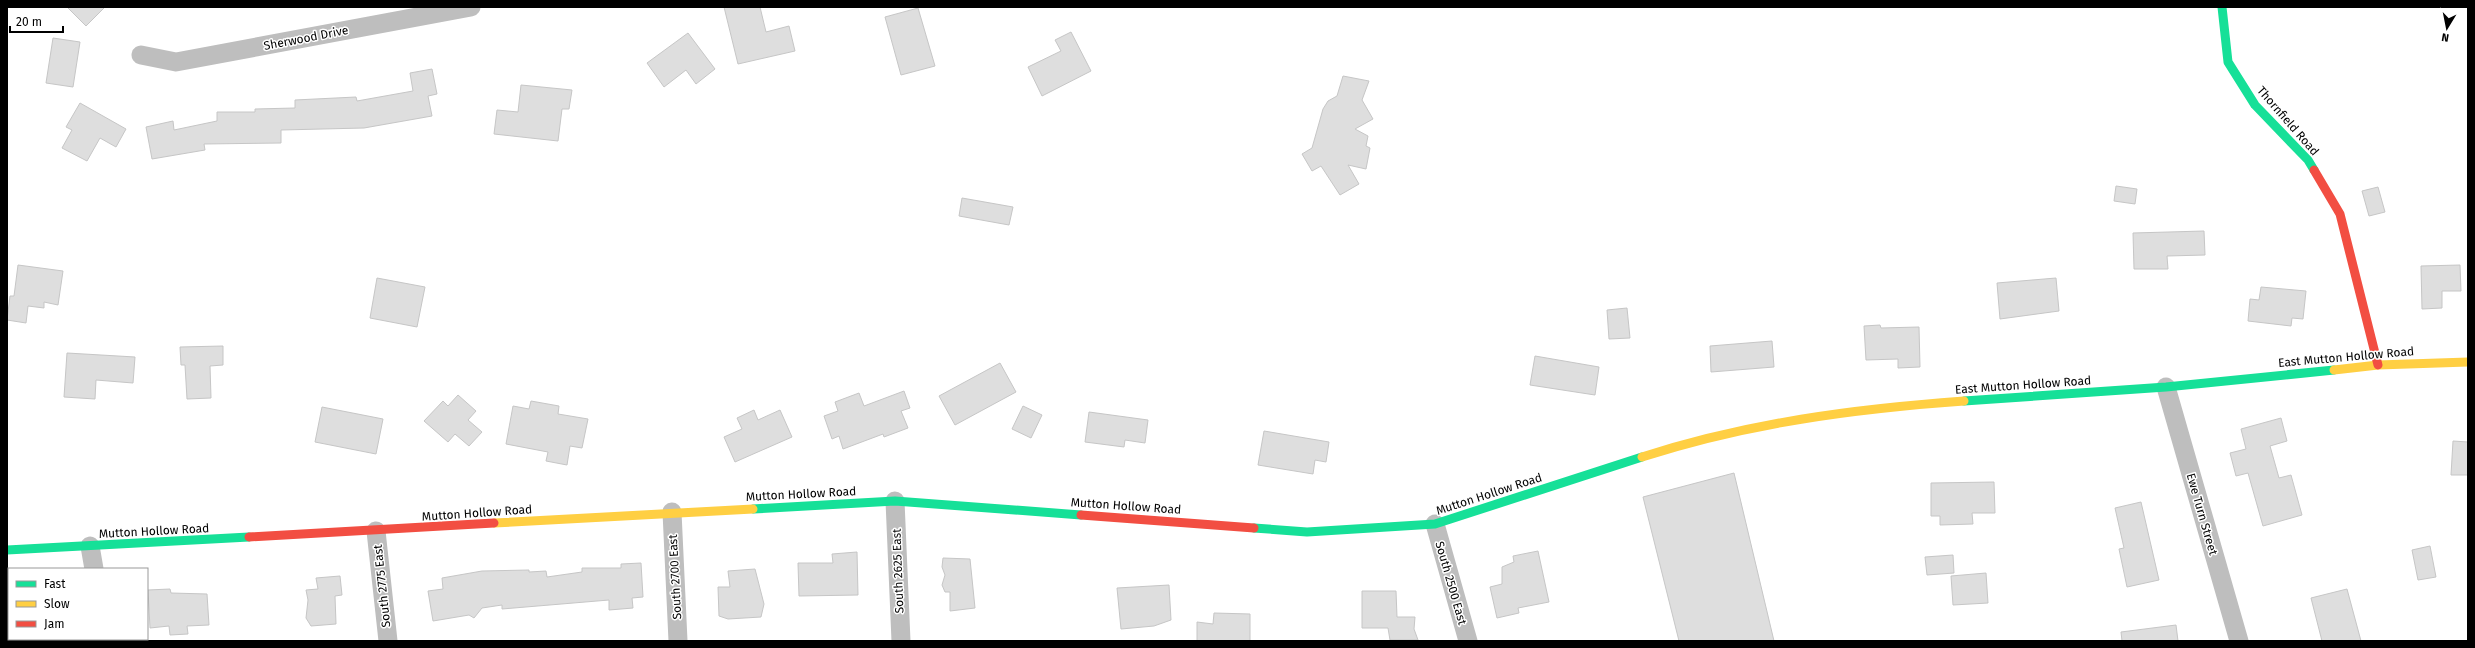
<svg xmlns="http://www.w3.org/2000/svg" width="2475" height="648" font-family="'Fira Sans',sans-serif">
  <style>
    .building { fill: #dedede; stroke: #c6c6c6 }
    .lines { fill: none; stroke-linecap: round; stroke-linejoin: round }
    .street { stroke: #bebebe; stroke-width: 19 }
    .fast { stroke: #16e098; stroke-width: 9 }
    .slow { stroke: #ffcf43; stroke-width: 9 }
    .jam { stroke: #f24e42; stroke-width: 9 }
    .labels { text-anchor: middle; dominant-baseline: central; stroke-width: 3; stroke-linejoin: round; paint-order: stroke }
    .street-label { font-size: 12px; fill: #000; stroke: #fff }
  </style>
  <rect width="100%" height="100%" fill="#fff"/>
  <g class="building">
    <polygon points="67,7 105,7 86,26"/>
    <polygon points="724,7 760,7 766,32 789,26 795,51 738,64"/>
    <polygon points="918,8 935,66 901,75 885,17"/>
    <polygon points="1071,32 1091,71 1042,96 1028,67 1061,51 1055,40"/>
    <polygon points="688,33 715,69 696,84 686,70 664,87 647,63"/>
    <polygon points="53,38 80,42 73,87 46,83"/>
    <polygon points="432,69 437,94 428,96 432,116 364,128 281,130 281,143 204,144 205,150 152,159 146,127 173,121 174,130 217,121 217,112 255,112 255,109 295,108 295,100 356,97 357,101 413,91 410,73"/>
    <polygon points="1343,76 1369,81 1362,100 1373,119 1355,129 1368,136 1366,146 1370,148 1366,169 1348,165 1359,184 1340,195 1321,166 1312,171 1302,154 1312,148 1323,109 1328,101 1337,96"/>
    <polygon points="521,85 572,90 569,109 562,109 558,141 494,134 497,110 518,112"/>
    <polygon points="80,103 126,129 116,147 100,138 87,161 62,148 72,130 66,127"/>
    <polygon points="2116,186 2137,189 2135,204 2114,201"/>
    <polygon points="2378,187 2385,212 2369,216 2362,191"/>
    <polygon points="962,198 1013,207 1009,225 959,216"/>
    <polygon points="2204,231 2205,255 2167,256 2168,269 2134,269 2133,233"/>
    <polygon points="18,265 63,271 58,305 44,302 44,308 28,306 26,323 7,320 10,296 14,296"/>
    <polygon points="2460,265 2461,291 2442,291 2442,308 2422,309 2421,266"/>
    <polygon points="377,278 425,287 417,327 370,318"/>
    <polygon points="2056,278 2059,311 2000,319 1997,283"/>
    <polygon points="2261,287 2306,291 2303,319 2292,318 2291,326 2248,321 2250,299 2259,300"/>
    <polygon points="1627,308 1630,338 1609,339 1607,310"/>
    <polygon points="1880,325 1881,328 1919,327 1920,367 1898,368 1898,359 1866,360 1864,326"/>
    <polygon points="1772,341 1774,367 1711,372 1710,346"/>
    <polygon points="223,346 223,365 210,366 211,398 187,399 185,365 181,365 180,347"/>
    <polygon points="67,353 135,357 133,383 96,380 95,399 64,397"/>
    <polygon points="1535,356 1599,367 1595,395 1530,385"/>
    <polygon points="1000,363 1016,392 955,425 939,396"/>
    <polygon points="904,391 910,408 901,411 908,428 884,437 883,434 843,449 839,436 832,439 824,416 838,411 835,402 859,393 864,406"/>
    <polygon points="458,395 476,411 468,420 482,432 469,446 455,434 448,442 424,421 443,401 448,406"/>
    <polygon points="531,401 559,406 558,414 588,419 582,448 570,446 567,465 546,461 548,452 506,444 513,406 529,409"/>
    <polygon points="1023,406 1042,415 1031,438 1012,429"/>
    <polygon points="322,407 383,419 376,454 315,442"/>
    <polygon points="754,410 758,420 780,410 792,437 735,462 724,437 742,429 737,418"/>
    <polygon points="1089,412 1148,420 1145,443 1125,440 1124,447 1085,442"/>
    <polygon points="2281,418 2287,441 2270,446 2279,478 2291,475 2302,515 2263,526 2248,473 2236,476 2230,453 2246,449 2241,429"/>
    <polygon points="1264,431 1329,442 1326,462 1315,460 1313,474 1258,465"/>
    <polygon points="2453,441 2468,442 2468,475 2451,475"/>
    <polygon points="1734,473 1774,641 1679,641 1643,497"/>
    <polygon points="1994,482 1995,513 1972,513 1973,524 1940,525 1940,516 1931,516 1931,483"/>
    <polygon points="2141,502 2159,580 2127,587 2119,549 2124,548 2115,508"/>
    <polygon points="2430,546 2436,577 2418,580 2412,550"/>
    <polygon points="1538,551 1549,602 1518,608 1519,613 1497,618 1490,587 1502,584 1502,567 1514,562 1513,556"/>
    <polygon points="857,552 858,595 799,596 798,563 833,563 832,554"/>
    <polygon points="1953,555 1954,573 1927,575 1925,557"/>
    <polygon points="943,558 970,559 975,608 950,611 950,592 945,592 942,585 945,575 942,567"/>
    <polygon points="641,563 643,597 632,598 633,608 609,610 609,600 502,609 502,605 482,608 474,618 469,615 433,621 428,591 443,589 442,578 482,571 529,570 529,572 546,571 547,577 582,572 582,568 621,568 621,564"/>
    <polygon points="755,569 764,604 761,617 728,619 719,616 718,587 730,587 728,571"/>
    <polygon points="1986,573 1988,603 1953,605 1951,576"/>
    <polygon points="340,576 342,595 335,596 336,624 311,626 306,618 308,600 306,590 318,589 316,578"/>
    <polygon points="1169,585 1171,620 1154,626 1121,629 1117,588"/>
    <polygon points="170,589 171,593 207,594 209,625 187,626 188,634 170,635 169,626 150,628 148,590"/>
    <polygon points="2347,589 2361,641 2322,641 2311,598"/>
    <polygon points="1362,591 1396,591 1397,617 1415,617 1414,629 1418,640 1390,640 1388,628 1362,628"/>
    <polygon points="1214,613 1250,614 1250,641 1197,641 1197,622 1213,624"/>
    <polygon points="2176,625 2178,641 2122,641 2121,632"/>
  </g>
  <g class="lines">
    <g class="street">
      <polyline points="141,55 176,62 471,7"/>
      <polyline points="2166,387 2239,641"/>
      <polyline points="895,501 901,641"/>
      <polyline points="672,512 678,641"/>
      <polyline points="1435,524 1468,641"/>
      <polyline points="376,531 388,641"/>
      <polyline points="90,546 94,569"/>
      <polyline points="104,639 105,641"/>
    </g>
    <g class="fast">
      <polyline points="2222,7 2228,62 2255,105 2308,160 2314,170"/>
      <polyline points="1964,401 2166,387 2334,370"/>
      <polyline points="753,509 895,501 1081,515"/>
      <polyline points="1254,528 1307,532 1435,524 1642,457"/>
      <polyline points="7,550 249,537"/>
    </g>
    <g class="slow">
      <polyline points="2334,370 2378,365 2468,362"/>
      <path d="M1642 457C1748 423 1853 409 1964 401"/>
      <polyline points="494,523 753,509"/>
    </g>
    <g class="jam">
      <polyline points="2314,170 2340,214 2378,365"/>
      <polyline points="1081,515 1254,528"/>
      <polyline points="249,537 494,523"/>
    </g>
  </g>
  <g class="labels">
    <g class="street-label">
      <text transform="translate(306 38) rotate(-11)">Sherwood Drive</text>
      <text transform="translate(2288 121) rotate(49)">Thornfield Road</text>
      <text transform="translate(2346 357) rotate(-5)">East Mutton Hollow Road</text>
      <text transform="translate(2023 385) rotate(-4)">East Mutton Hollow Road</text>
      <text transform="translate(801 494) rotate(-3)">Mutton Hollow Road</text>
      <text transform="translate(1489 494) rotate(-18)">Mutton Hollow Road</text>
      <text transform="translate(1126 506) rotate(4)">Mutton Hollow Road</text>
      <text transform="translate(477 513) rotate(-4)">Mutton Hollow Road</text>
      <text transform="translate(2202 514) rotate(74)">Ewe Turn Street</text>
      <text transform="translate(154 531) rotate(-3)">Mutton Hollow Road</text>
      <text transform="translate(898 571) rotate(-92)">South 2625 East</text>
      <text transform="translate(675 577) rotate(-93)">South 2700 East</text>
      <text transform="translate(1451 583) rotate(74)">South 2500 East</text>
      <text transform="translate(382 586) rotate(-96)">South 2775 East</text>
    </g>
  </g>
  <rect width="2475" height="648" fill="none" stroke="#000000" stroke-width="16"/>
  <rect x="8" y="568" width="140" height="72" fill="#ffffff" stroke="#999999"/>
  <rect x="16" y="581" width="20" height="6" fill="#16e098" stroke="#999999"/>
  <text x="44" y="588" font-size="12" fill="#000000">Fast</text>
  <rect x="16" y="601" width="20" height="6" fill="#ffcf43" stroke="#999999"/>
  <text x="44" y="608" font-size="12" fill="#000000">Slow</text>
  <rect x="16" y="621" width="20" height="6" fill="#f24e42" stroke="#999999"/>
  <text x="44" y="628" font-size="12" fill="#000000">Jam</text>
  <g transform="translate(2447 28) rotate(190)" stroke="#ffffff" stroke-width="3" paint-order="stroke">
  <path d="M0-3L7 15L0 10L-7 15Z" fill="#000000"/>
  <text y="-6" font-size="11" font-weight="bold" text-anchor="middle" fill="#000000">N</text>
  </g>
  <path d="M10 26v6h53v-6" fill="none" stroke="#000000" stroke-width="2"/>
  <text x="16" y="26" font-size="12" fill="#000000" stroke="#ffffff" stroke-width="3" paint-order="stroke">20 m</text>
</svg>
